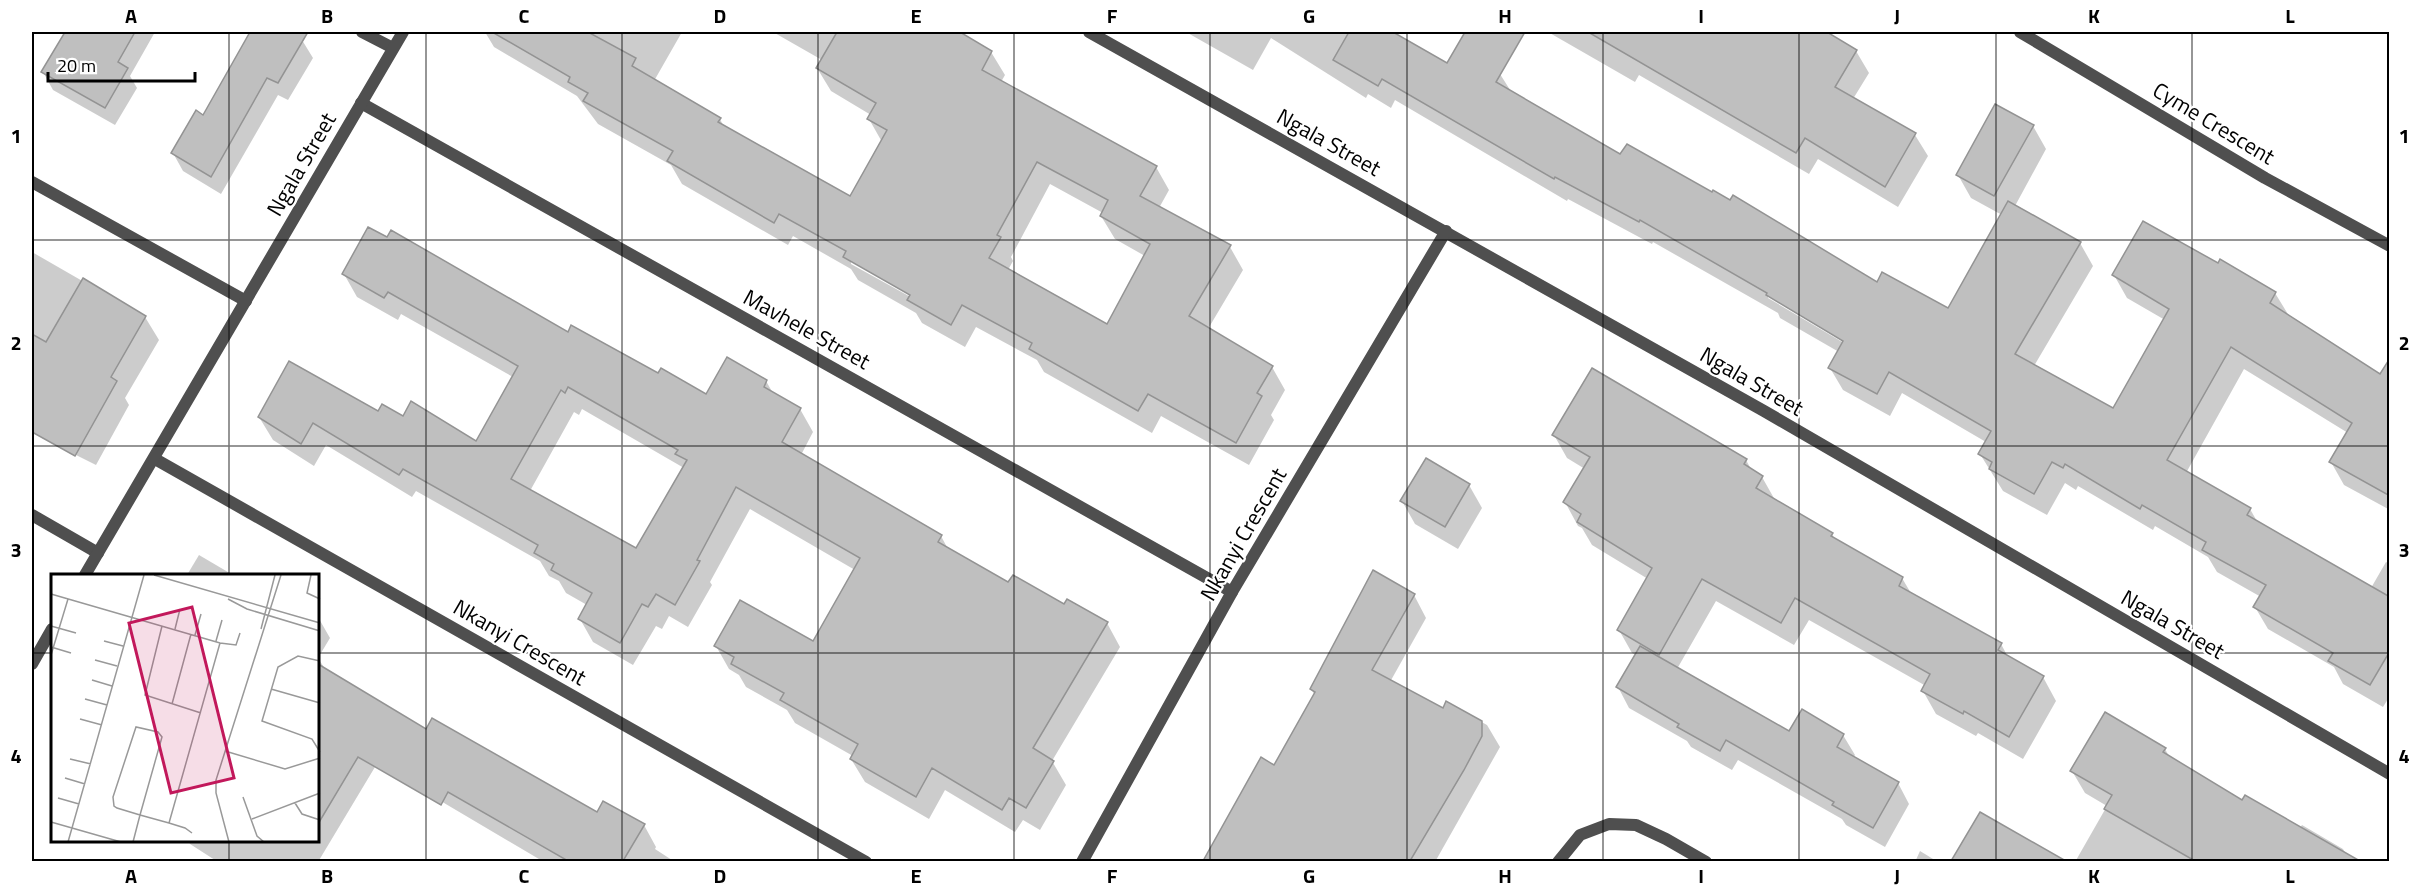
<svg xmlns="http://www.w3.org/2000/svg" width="2421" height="893" font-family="'Titillium Web',sans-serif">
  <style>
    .shadow { fill: #0003; fill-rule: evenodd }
    .building { fill: #bfbfbf; stroke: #939393; stroke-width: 1.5; fill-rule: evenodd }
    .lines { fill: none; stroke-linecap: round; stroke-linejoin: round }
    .minor { stroke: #4f4f4f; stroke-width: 12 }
    .grid { fill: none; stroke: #000; stroke-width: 1.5; stroke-opacity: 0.55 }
    .labels { text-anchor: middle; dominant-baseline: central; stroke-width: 4.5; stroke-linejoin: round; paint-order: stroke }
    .street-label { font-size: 22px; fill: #000; stroke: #fff }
    .inset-road { fill: none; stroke: #999; stroke-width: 1.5 }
    .view { fill: #c2185b; fill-opacity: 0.15; stroke: #c2185b; stroke-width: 3 }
    .inset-edge { fill: none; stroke: #000; stroke-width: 3 }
    .neatline { fill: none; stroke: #000; stroke-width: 2 }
    .grid-label { font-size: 20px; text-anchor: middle; font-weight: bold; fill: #000 }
  </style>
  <rect width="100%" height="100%" fill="#fff"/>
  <g class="shadow">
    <polygon points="67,32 155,32 130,76 137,88 115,125 53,90 43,72"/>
    <polygon points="252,32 287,32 302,40 313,58 288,100 278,95 221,194 183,171 173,153 204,117"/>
    <path d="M485 32H682L654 81 720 119 724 127 851 198 882 142 869 119 871 115 831 91 817 68 822 60 773 32H957L991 52 1005 75 1001 82 1156 167 1169 190 1159 208 1230 247 1243 270 1208 329 1272 367 1285 390 1271 415 1274 420 1249 465 1161 416 1152 433 1044 372 1037 360 976 327 965 347 922 323 916 313 858 280 851 269 793 236 788 245 682 184 671 165 598 124 577 96 494 47ZM1050 184 1103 213 1101 216 1115 239 1145 256 1107 326 1008 270 1013 261 1011 257ZM851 260 917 297 916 300 851 264Z"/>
    <path d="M1186 32H1390L1447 65 1500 74 1512 93 1621 156 1877 284 1948 310 2002 215 1971 198 1958 175 2033 126 2046 149 2015 206 2080 243 2093 266 2034 366 2114 410 2165 320 2127 298 2114 275 2219 265 2275 293 2289 316 2381 376 2390 370V510L2344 485 2331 462 2348 433 2244 369 2186 473 2250 509 2258 523 2371 588 2386 562 2390 564V700L2388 699 2383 707 2343 684 2334 667 2268 629 2255 607 2261 597 2217 572 2208 557 2155 526 2153 530 2078 486 2076 490 2065 483 2047 515 2003 491 1980 454 1986 442 1902 393 1890 416 1843 390 1830 368 1839 352 1780 318 1778 313 1653 242 1652 244 1568 199 1567 201 1395 100 1391 108 1368 94 1366 98 1271 38 1253 70ZM1768 295 1851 344 1849 346 1768 298Z"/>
    <polygon points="1548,32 1824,32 1856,51 1869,73 1853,99 1915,135 1928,156 1898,207 1818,159 1809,174 1639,75 1635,82"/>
    <polygon points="32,252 145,317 159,340 125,398 129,405 96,465 54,444 43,417 32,411"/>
    <path d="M344 274 568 334 707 396 766 381 774 395 800 409 813 432 801 455 941 536 948 549 1009 584 1107 623 1120 647 1052 761 1066 785 1040 830 1023 820 1015 832 945 790 929 819 865 782 851 759 853 756 795 723 787 710 746 687 739 675 729 669 716 646 814 643 855 570 750 509 710 582 712 585 688 627 669 616 662 629 656 626 633 665 593 642 580 619 587 605 566 593 559 581 549 576 540 561 416 491 412 497 326 445 314 466 273 440 259 417 379 413 403 418 477 443 513 377 401 314 398 320 357 297ZM582 409 684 468 636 550 530 491 574 412 579 415Z"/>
    <polygon points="1554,435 1746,460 1752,471 1762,477 1775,500 1832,534 1835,540 1902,578 1912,595 2001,644 2008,657 2043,677 2056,701 2023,759 1978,733 1976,736 1936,714 1923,691 1926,686 1809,620 1794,645 1716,601 1677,669 1789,733 1843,735 1855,755 1853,758 1898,783 1909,804 1885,847 1846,825 1842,819 1738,760 1732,770 1691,747 1687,741 1629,708 1618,687 1636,655 1632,653 1619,630 1648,579 1592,545 1582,528 1578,526 1565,502 1585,469 1567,458"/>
    <polygon points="1469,485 1482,508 1458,549 1415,524 1402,501"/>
    <polygon points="199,555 233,575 187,575"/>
    <polygon points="1414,595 1426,618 1390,682 1443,710 1447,703 1487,725 1500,747 1435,862 1202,862 1205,861 1274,767 1315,695 1311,689"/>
    <polygon points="318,617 330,638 318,658 325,669 399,727 318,862 218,862 190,844 188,840 318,840"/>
    <polygon points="2165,749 2170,758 2243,802 2300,828 2302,825 2343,849 2350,862 2075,862 2107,806 2085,793 2072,771"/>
    <polygon points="427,778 644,825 656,847 655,849 675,862 544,862 439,800"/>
    <polygon points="1980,814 2063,862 1953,862"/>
    <polygon points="1920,851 1938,862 1915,862"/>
  </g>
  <g class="building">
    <polygon points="65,32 135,32 118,62 128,68 105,108 41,72"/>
    <polygon points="250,32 308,32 278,83 267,78 211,177 171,153 196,110 203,115"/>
    <path d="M492 32H588L636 58 632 66 721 118 718 122 850 196 887 130 867 119 876 103 816 68 837 32H960L992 51 982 70 1157 166 1140 196 1231 245 1189 316 1273 366 1257 393 1262 396 1236 443 1148 394 1138 411 1029 349 1032 343 962 305 951 325 907 300 910 295 843 257 846 251 779 214 774 223 667 161 673 151 583 101 588 93 568 82 570 77ZM1037 162 1108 200 1100 216 1150 244 1107 324 989 258 1001 237 997 235Z"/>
    <polygon points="1349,32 1393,32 1447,63 1465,32 1525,32 1496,82 1620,154 1627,144 1712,192 1713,190 1730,200 1733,195 1877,282 1882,272 1948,308 2008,201 2081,242 2015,354 2113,408 2169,309 2112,275 2143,221 2218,263 2220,259 2276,292 2270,303 2380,374 2390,358 2390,496 2329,462 2352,423 2231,347 2167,460 2251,508 2247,515 2390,597 2390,651 2370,685 2328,661 2333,653 2253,607 2266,585 2202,550 2206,542 2142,505 2140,509 2065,464 2063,468 2052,462 2034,494 1989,469 1992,462 1978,454 1991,431 1889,372 1877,394 1828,368 1843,341 1766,295 1767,293 1640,220 1639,222 1555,177 1554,179 1382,79 1378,86 1333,60"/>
    <polygon points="1588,32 1827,32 1857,50 1835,87 1916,133 1885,187 1805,138 1796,153"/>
    <polygon points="1995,104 2034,125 1994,196 1956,175"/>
    <path d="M368 227 387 237 391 230 568 332 571 325 658 373 661 368 706 394 727 357 767 380 764 387 801 408 782 442 942 535 938 542 1008 582 1013 575 1064 604 1067 599 1108 622 1033 748 1054 761 1026 808 1009 798 1002 810 932 768 916 797 850 759 858 744 780 700 784 693 731 664 734 657 714 646 740 600 813 641 860 558 736 487 697 560 700 561 675 605 656 594 648 607 642 604 620 643 578 619 592 593 551 570 554 564 534 553 538 545 403 469 399 475 313 423 301 444 258 417 289 361 378 411 382 404 403 416 411 401 476 441 518 366 388 292 384 298 342 274ZM568 387 678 450 675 454 687 460 636 548 511 479 561 390 565 393Z"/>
    <polygon points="83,278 146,316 111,377 117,381 75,456 32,432 32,334 46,342"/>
    <polygon points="1592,368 1747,459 1744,464 1763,476 1756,488 1833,533 1831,536 1903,577 1899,586 2002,643 1998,650 2044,676 2009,737 1964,711 1963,714 1921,691 1930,674 1795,598 1781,623 1702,579 1659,655 1617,630 1652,568 1577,522 1581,514 1563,502 1590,457 1552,435"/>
    <polygon points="1426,458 1470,484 1445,527 1400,501"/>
    <polygon points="1373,570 1415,594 1372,670 1443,708 1446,701 1482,721 1482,736 1464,770 1410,861 1203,861 1261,757 1274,765 1315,692 1310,689"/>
    <polygon points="1640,646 1789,731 1802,709 1844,734 1837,747 1899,782 1873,828 1832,805 1834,802 1726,740 1720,751 1677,727 1679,724 1616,687"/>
    <polygon points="318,664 426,729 432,718 597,812 603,801 645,824 623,861 568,861 448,792 441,805 358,757 318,824"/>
    <polygon points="2105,712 2166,748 2163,752 2242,800 2245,795 2360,861 2195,861 2104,809 2112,795 2070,771"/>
    <polygon points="1980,812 2066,861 1951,861"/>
  </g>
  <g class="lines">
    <g class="minor">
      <polyline points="362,32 393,48"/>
      <polyline points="1089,32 1764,411 2390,774"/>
      <polyline points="2020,32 2265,178 2390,246"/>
      <polyline points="361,103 1232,592"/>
      <polyline points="32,182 246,301"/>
      <polyline points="155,459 866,862"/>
      <polyline points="32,515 98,553"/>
      <polyline points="85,575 403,32"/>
      <polyline points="32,664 52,629"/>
      <polyline points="1082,862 1232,592 1446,231"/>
      <polyline points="1558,862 1580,835 1609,824 1636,825 1666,839 1706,862"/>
    </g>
  </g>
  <path class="grid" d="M229 32V575M426 32V862M622 32V862M818 32V862M1014 32V862M1210 32V862M1407 32V862M1603 32V862M1799 32V862M1996 32V862M2192 32V862M32 240H2390M32 446H2390M32 653H52M318 653H2390M229 840V862"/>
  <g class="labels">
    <g class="street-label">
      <text transform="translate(2214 123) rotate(31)">Cyme Crescent</text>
      <text transform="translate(1329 142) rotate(29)">Ngala Street</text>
      <text transform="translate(301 164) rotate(-60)">Ngala Street</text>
      <text transform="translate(807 329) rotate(29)">Mavhele Street</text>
      <text transform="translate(1752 381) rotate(30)">Ngala Street</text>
      <text transform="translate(1243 534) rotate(-60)">Nkanyi Crescent</text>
      <text transform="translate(2173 624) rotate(30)">Ngala Street</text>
      <text transform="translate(520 642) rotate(30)">Nkanyi Crescent</text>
    </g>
  </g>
  <g transform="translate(51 574)">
    <rect width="268" height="268" fill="#fff"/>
    <path class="inset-road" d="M103 1 269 49M260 1 256 19 269 25M0 20 169 69 185 71 189 59M177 25 196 35 269 57M0 52 25 59M111 52 94 121 150 139M124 55 129 35M210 55 224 1M144 61 150 40M53 67 72 72M165 67 171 46M0 73 20 79M0 81 17 25M44 86 66 92M269 87 247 82 227 93 211 147 261 165 269 178M41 106 61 112M220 115 269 129M34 125 56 131M121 130 140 60M29 145 51 151M174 177 234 195 269 184M19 185 40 190M14 204 34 210M192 223 206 262 213 268M7 224 28 230M244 229 251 240 269 246M201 245 269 219M0 248 70 268M118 249 169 69M17 268 93 1M82 268 89 241 111 163 107 158 85 153 62 223 63 232 66 234 89 241 118 249 134 254 141 259M178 268 165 219V206L230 1"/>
    <path class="view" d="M141 33 183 204 120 219 78 49Z"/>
    <rect width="268" height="268" class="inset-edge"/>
  </g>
  <rect width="2421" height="893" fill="none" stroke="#ffffff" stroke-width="66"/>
  <path d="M48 72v9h147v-9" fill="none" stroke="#000000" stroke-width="3"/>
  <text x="57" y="72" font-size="18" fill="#000000" stroke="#ffffff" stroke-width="4.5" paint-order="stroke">20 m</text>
  <rect x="33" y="33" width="2355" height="827" class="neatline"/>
  <g class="grid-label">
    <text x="131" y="23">A</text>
    <text x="327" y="23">B</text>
    <text x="524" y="23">C</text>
    <text x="720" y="23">D</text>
    <text x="916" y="23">E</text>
    <text x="1112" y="23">F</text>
    <text x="1309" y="23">G</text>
    <text x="1505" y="23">H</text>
    <text x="1701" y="23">I</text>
    <text x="1897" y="23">J</text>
    <text x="2094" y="23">K</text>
    <text x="2290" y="23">L</text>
    <text x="16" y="143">1</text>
    <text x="2404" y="143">1</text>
    <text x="16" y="350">2</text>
    <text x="2404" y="350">2</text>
    <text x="16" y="557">3</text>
    <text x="2404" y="557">3</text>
    <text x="16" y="763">4</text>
    <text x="2404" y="763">4</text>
    <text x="131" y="883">A</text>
    <text x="327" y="883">B</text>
    <text x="524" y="883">C</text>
    <text x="720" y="883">D</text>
    <text x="916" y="883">E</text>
    <text x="1112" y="883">F</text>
    <text x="1309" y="883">G</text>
    <text x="1505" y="883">H</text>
    <text x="1701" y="883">I</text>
    <text x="1897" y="883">J</text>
    <text x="2094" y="883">K</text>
    <text x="2290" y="883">L</text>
  </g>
</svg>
